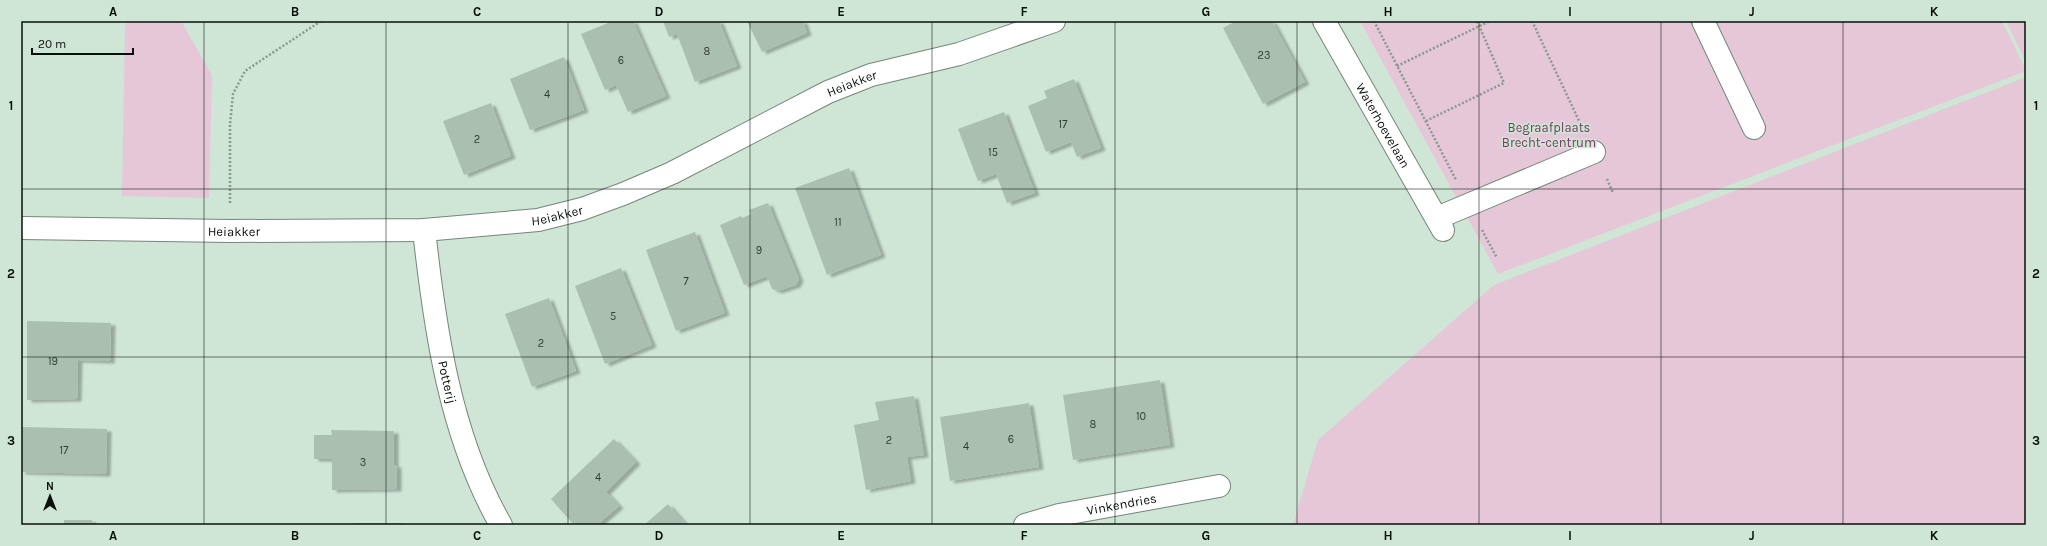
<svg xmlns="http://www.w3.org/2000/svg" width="2047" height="546" font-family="Karla,sans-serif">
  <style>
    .green { fill: #e5c7d8 }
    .building { fill: #aabfb0; filter: url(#shadow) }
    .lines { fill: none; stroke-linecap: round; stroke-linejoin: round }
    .minor-casing { stroke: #74877a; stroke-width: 24 }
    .path { stroke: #88998d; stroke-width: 2.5; stroke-dasharray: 2 2; stroke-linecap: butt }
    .minor { stroke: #fff; stroke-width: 22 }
    .grid { fill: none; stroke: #09100b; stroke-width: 1; stroke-opacity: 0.55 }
    .labels { text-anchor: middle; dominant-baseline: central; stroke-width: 3; stroke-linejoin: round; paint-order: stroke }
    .number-label { font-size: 11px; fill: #313c34 }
    .street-label { font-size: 13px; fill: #09100b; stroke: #cfe5d6 }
    .park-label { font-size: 13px; fill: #763b61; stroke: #cfe5d6 }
    .neatline { fill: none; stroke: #09100b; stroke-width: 1.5 }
    .grid-label { font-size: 13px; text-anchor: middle; font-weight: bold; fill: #09100b }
  </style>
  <defs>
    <filter id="shadow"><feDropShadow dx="4.5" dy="2.5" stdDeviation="1" flood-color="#0004"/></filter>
  </defs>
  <rect width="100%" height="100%" fill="#cfe5d6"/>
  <g class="green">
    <polygon points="128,21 181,21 212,75 209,198 122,196 125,26"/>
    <polygon points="1360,21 2002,21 2026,71 1498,274"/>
    <polygon points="2006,21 2026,21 2026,62"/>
    <polygon points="2026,77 2026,525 1293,525 1318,440 1494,285"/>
  </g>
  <g class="building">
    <polygon points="613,21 633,21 666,96 628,112 616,85 605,90 581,34"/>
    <polygon points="663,21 719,21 737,66 695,82 677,34 669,37"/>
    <polygon points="747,21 803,21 807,33 762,52"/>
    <polygon points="1236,21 1272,21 1305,82 1263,104 1223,28"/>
    <polygon points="564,57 584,110 530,130 510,79"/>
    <polygon points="1074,79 1101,148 1077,157 1071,142 1046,152 1028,106 1047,98 1044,91"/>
    <polygon points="491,103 511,156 464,175 443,121"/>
    <polygon points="1004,112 1035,193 1007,203 996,174 978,181 958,129"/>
    <polygon points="849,168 881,255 827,275 795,188"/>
    <polygon points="768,203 799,279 796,285 778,291 772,289 767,276 744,285 720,225 741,216 742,218 751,214 749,210"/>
    <polygon points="695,232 725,313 676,331 646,250"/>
    <polygon points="621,268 652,345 605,364 575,286"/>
    <polygon points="549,298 576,371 532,387 505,314"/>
    <polygon points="27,321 111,323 110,361 78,360 77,399 27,400"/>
    <polygon points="1160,380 1170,445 1073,460 1063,395"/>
    <polygon points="914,396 924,455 907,457 911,481 866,490 854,425 879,420 875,402"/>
    <polygon points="1029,403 1039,467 950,481 940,417"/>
    <polygon points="21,427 107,429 106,474 21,472"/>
    <polygon points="331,430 394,431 394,465 397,465 397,489 332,490 332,459 314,459 314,435 332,435"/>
    <polygon points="614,439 636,462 606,492 619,506 597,525 578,525 575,522 573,524 551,499"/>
    <polygon points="668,504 686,525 644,525"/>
    <rect x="64" y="520" width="28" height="5"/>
    <polygon points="354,523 404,523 405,525 354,525"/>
  </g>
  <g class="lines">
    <defs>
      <g id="minor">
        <path id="s1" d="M1324 21 1443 230"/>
        <polyline points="1703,21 1754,128"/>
        <polyline points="1437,218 1594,152"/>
        <path id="s2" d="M21 228 231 231 424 230 538 220 582 209 623 194 672 173 828 92 871 75 959 54 1054 21"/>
        <path id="s3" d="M424 230C435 330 450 436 501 525"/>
        <path id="s4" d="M1025 525 1059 515 1219 486"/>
      </g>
    </defs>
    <use href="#minor" class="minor-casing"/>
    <g class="path">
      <polyline points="1374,21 1456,180"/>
      <polyline points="1532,21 1581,125"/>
      <polyline points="1397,66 1490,21"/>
      <polyline points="1426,121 1504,83 1477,21"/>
      <polyline points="1607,179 1613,193"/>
      <polyline points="230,203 230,124 233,94 245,71 321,21"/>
      <polyline points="1482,230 1497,258"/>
    </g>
    <use href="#minor" class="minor"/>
  </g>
  <path class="grid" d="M204 21V525M386 21V525M568 21V525M750 21V525M932 21V525M1115 21V525M1297 21V525M1479 21V525M1661 21V525M1843 21V525M21 189H2026M21 357H2026"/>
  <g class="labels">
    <g class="number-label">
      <text x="707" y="51">8</text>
      <text x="1264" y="55">23</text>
      <text x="621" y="60">6</text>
      <text x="547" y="94">4</text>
      <text x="1063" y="124">17</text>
      <text x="477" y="139">2</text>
      <text x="993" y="152">15</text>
      <text x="838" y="222">11</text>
      <text x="759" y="250">9</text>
      <text x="686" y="281">7</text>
      <text x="613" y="316">5</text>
      <text x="541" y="343">2</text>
      <text x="53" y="361">19</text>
      <text x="1141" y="416">10</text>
      <text x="1093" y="424">8</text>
      <text x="1011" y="439">6</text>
      <text x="889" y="440">2</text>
      <text x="966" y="446">4</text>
      <text x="64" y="450">17</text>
      <text x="363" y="462">3</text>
      <text x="598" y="477">4</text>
    </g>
    <g class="street-label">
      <text stroke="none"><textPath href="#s2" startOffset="861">Heiakker</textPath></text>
      <text stroke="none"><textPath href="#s1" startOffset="120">Waterhoevelaan</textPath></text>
      <text stroke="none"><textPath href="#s2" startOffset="537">Heiakker</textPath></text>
      <text stroke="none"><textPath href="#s2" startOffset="213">Heiakker</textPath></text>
      <text stroke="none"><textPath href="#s3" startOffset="154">Potterij</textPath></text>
      <text stroke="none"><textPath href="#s4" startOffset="99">Vinkendries</textPath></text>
    </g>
    <g class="park-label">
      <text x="1549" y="127">Begraafplaats<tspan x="1549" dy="15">Brecht-centrum</tspan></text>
    </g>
  </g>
  <rect width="2047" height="546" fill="none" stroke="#cfe5d6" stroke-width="44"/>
  <g transform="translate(50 496)" stroke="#cfe5d6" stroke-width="3" paint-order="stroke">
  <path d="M0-3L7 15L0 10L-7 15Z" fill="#09100b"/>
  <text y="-6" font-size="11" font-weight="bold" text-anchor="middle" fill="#09100b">N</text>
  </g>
  <path d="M32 48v6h101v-6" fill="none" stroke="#09100b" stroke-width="2"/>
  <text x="38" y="48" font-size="12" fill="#09100b" stroke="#cfe5d6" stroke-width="3" paint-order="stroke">20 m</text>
  <rect x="22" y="22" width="2003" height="502" class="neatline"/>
  <g class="grid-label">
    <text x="113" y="16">A</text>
    <text x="295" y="16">B</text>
    <text x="477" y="16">C</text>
    <text x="659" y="16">D</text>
    <text x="841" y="16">E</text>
    <text x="1024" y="16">F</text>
    <text x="1206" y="16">G</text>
    <text x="1388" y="16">H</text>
    <text x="1570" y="16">I</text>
    <text x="1752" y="16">J</text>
    <text x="1934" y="16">K</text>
    <text x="11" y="110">1</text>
    <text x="2036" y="110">1</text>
    <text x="11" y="278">2</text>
    <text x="2036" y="278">2</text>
    <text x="11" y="445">3</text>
    <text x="2036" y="445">3</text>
    <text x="113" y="540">A</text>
    <text x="295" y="540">B</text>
    <text x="477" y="540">C</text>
    <text x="659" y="540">D</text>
    <text x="841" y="540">E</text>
    <text x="1024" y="540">F</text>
    <text x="1206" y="540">G</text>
    <text x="1388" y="540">H</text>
    <text x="1570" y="540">I</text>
    <text x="1752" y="540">J</text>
    <text x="1934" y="540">K</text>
  </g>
</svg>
